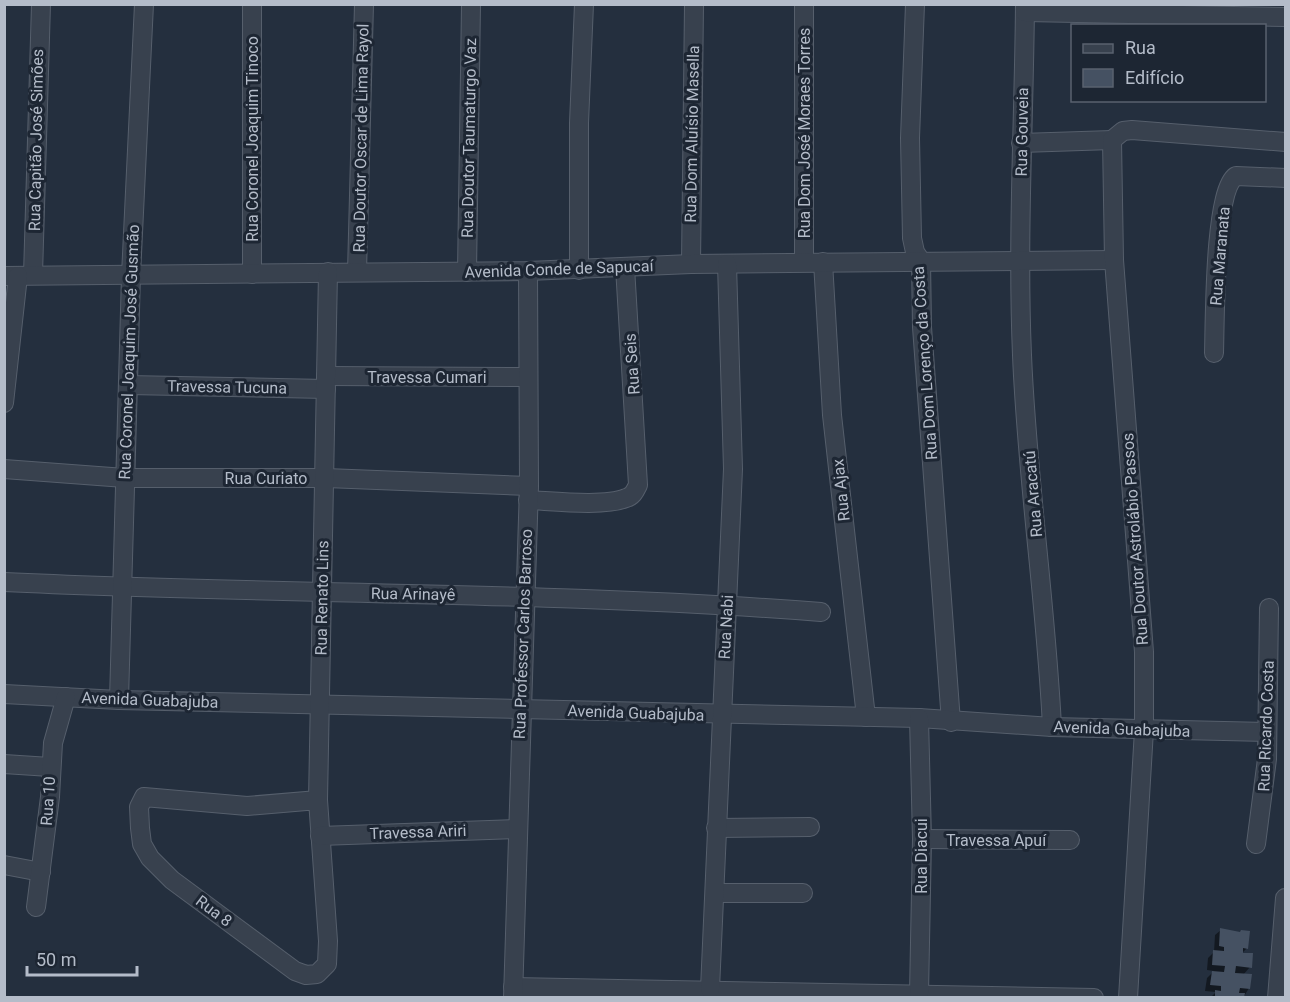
<svg xmlns="http://www.w3.org/2000/svg" width="1290" height="1002" font-family="Roboto,sans-serif">
  <style>
    .shadow { fill: #0007 }
    .building { fill: #455162 }
    .lines { fill: none; stroke-linecap: round; stroke-linejoin: round }
    .minor-casing { stroke: #565f6c; stroke-width: 20 }
    .minor { stroke: #38414e; stroke-width: 18 }
    .labels { text-anchor: middle; dominant-baseline: central; stroke-width: 6; stroke-linejoin: round; paint-order: stroke }
    .street-label { font-size: 16px; fill: #b4bcc9; stroke: #1d2633 }
  </style>
  <rect width="100%" height="100%" fill="#242f3e"/>
  <polygon class="shadow" points="1221,930 1247,948 1241,954 1250,967 1243,975 1249,988 1243,998 1210,998 1216,992 1205,991 1207,978 1214,971 1207,970 1208,958 1214,952 1215,935"/>
  <polygon class="building" points="1220,928 1240,932 1241,930 1250,931 1248,949 1243,948 1243,953 1253,953 1252,968 1236,966 1235,973 1252,974 1250,989 1240,988 1239,993 1245,993 1244,998 1215,998 1215,990 1221,991 1221,986 1210,985 1212,971 1224,972 1225,966 1212,965 1213,950 1224,951 1224,947 1219,946"/>
  <g class="lines">
    <defs>
      <g id="minor">
        <polyline points="252,4 252,274"/>
        <polyline points="915,4 910,138 912,238 915,252 921,261 922,327 951,722"/>
        <path d="M1025 4C1024 121 1017 238 1022 355 1027 479 1046 603 1052 727"/>
        <polyline points="1025,12 1286,17"/>
        <polyline points="1021,143 1112,140"/>
        <polyline points="804,262 804,4"/>
        <polyline points="823,262 832,415 866,717"/>
        <polyline points="691,264 694,4"/>
        <polyline points="579,270 579,123 584,4"/>
        <polyline points="357,272 364,4"/>
        <polyline points="467,272 471,4"/>
        <polyline points="33,275 41,4"/>
        <polyline points="4,276 528,271 691,264 1114,260"/>
        <path d="M1214 353C1215 323 1214 190 1236 176L1286 178"/>
        <polyline points="326,376 527,377"/>
        <polyline points="128,385 326,389"/>
        <polyline points="4,403 18,276"/>
        <polyline points="4,469 125,478 326,478 529,486"/>
        <path d="M528 500C552 501 605 507 626 498 633 496 635 491 638 485L625 267"/>
        <path d="M4 582C277 595 549 591 821 612"/>
        <polyline points="4,694 119,700 919,718 1052,727 1267,732"/>
        <polyline points="119,700 131,275 144,4"/>
        <polyline points="4,764 50,767"/>
        <polyline points="318,800 247,806 144,797 139,807 140,828 142,844 150,858 172,880 295,971 306,975 317,974 327,964 328,941 318,800 328,272"/>
        <polyline points="716,828 810,827"/>
        <polyline points="320,836 516,829"/>
        <polyline points="922,839 1070,840"/>
        <polyline points="1256,844 1267,759 1269,608"/>
        <polyline points="4,865 41,872"/>
        <polyline points="715,893 803,893"/>
        <polyline points="36,907 50,797 53,743 66,697"/>
        <polyline points="513,987 1094,998"/>
        <polyline points="710,989 733,469 727,264"/>
        <polyline points="919,994 922,839 919,718"/>
        <polyline points="513,998 529,486 528,271"/>
        <polyline points="1128,998 1144,730 1144,652 1114,260 1112,140 1123,131 1132,130 1286,142"/>
        <polyline points="1277,998 1285,898"/>
      </g>
    </defs>
    <use href="#minor" class="minor-casing"/>
    <use href="#minor" class="minor"/>
  </g>
  <g class="labels">
    <g class="street-label">
      <text transform="translate(1022 132) rotate(-89)">Rua Gouveia</text>
      <text transform="translate(804 133) rotate(-90)">Rua Dom José Moraes Torres</text>
      <text transform="translate(692 134) rotate(-89)">Rua Dom Aluísio Masella</text>
      <text transform="translate(361 138) rotate(-89)">Rua Doutor Oscar de Lima Rayol</text>
      <text transform="translate(469 138) rotate(-89)">Rua Doutor Taumaturgo Vaz</text>
      <text transform="translate(252 139) rotate(-90)">Rua Coronel Joaquim Tinoco</text>
      <text transform="translate(36 140) rotate(-89)">Rua Capitão José Simões</text>
      <text transform="translate(1220 256) rotate(-85)">Rua Maranata</text>
      <text transform="translate(559 269) rotate(-2)">Avenida Conde de Sapucaí</text>
      <text transform="translate(129 352) rotate(-88)">Rua Coronel Joaquim José Gusmão</text>
      <text transform="translate(925 363) rotate(-94)">Rua Dom Lorenço da Costa</text>
      <text transform="translate(632 364) rotate(-94)">Rua Seis</text>
      <text x="427" y="377">Travessa Cumari</text>
      <text transform="translate(227 387) rotate(1)">Travessa Tucuna</text>
      <text x="266" y="478">Rua Curiato</text>
      <text transform="translate(841 490) rotate(-96)">Rua Ajax</text>
      <text transform="translate(1033 494) rotate(-95)">Rua Aracatú</text>
      <text transform="translate(1135 539) rotate(-94)">Rua Doutor Astrolábio Passos</text>
      <text transform="translate(413 594) rotate(1)">Rua Arinayê</text>
      <text transform="translate(322 598) rotate(-89)">Rua Renato Lins</text>
      <text transform="translate(726 627) rotate(-87)">Rua Nabi</text>
      <text transform="translate(523 634) rotate(-88)">Rua Professor Carlos Barroso</text>
      <text transform="translate(150 700) rotate(2)">Avenida Guabajuba</text>
      <text transform="translate(636 713) rotate(2)">Avenida Guabajuba</text>
      <text transform="translate(1266 726) rotate(-88)">Rua Ricardo Costa</text>
      <text transform="translate(1122 729) rotate(2)">Avenida Guabajuba</text>
      <text transform="translate(48 801) rotate(-86)">Rua 10</text>
      <text transform="translate(418 832) rotate(-2)">Travessa Ariri</text>
      <text x="996" y="840">Travessa Apuí</text>
      <text transform="translate(921 856) rotate(-90)">Rua Diacui</text>
      <text transform="translate(214 911) rotate(37)">Rua 8</text>
    </g>
  </g>
  <rect width="1290" height="1002" fill="none" stroke="#b4bcc9" stroke-width="12"/>
  <rect x="1071" y="24" width="195" height="78" fill="#1d2633" stroke="#59626f" stroke-width="1.5"/>
  <rect x="1083" y="44" width="30" height="9" fill="#38414e" stroke="#59626f" stroke-width="1.5"/>
  <text x="1125" y="54" font-size="18" fill="#b4bcc9">Rua</text>
  <rect x="1083" y="69" width="30" height="18" fill="#455162" stroke="#59626f" stroke-width="1.5"/>
  <text x="1125" y="84" font-size="18" fill="#b4bcc9">Edifício</text>
  <path d="M27 966v9h110v-9" fill="none" stroke="#b4bcc9" stroke-width="3"/>
  <text x="36" y="966" font-size="18" fill="#b4bcc9" stroke="#1d2633" stroke-width="4.5" paint-order="stroke">50 m</text>
</svg>
